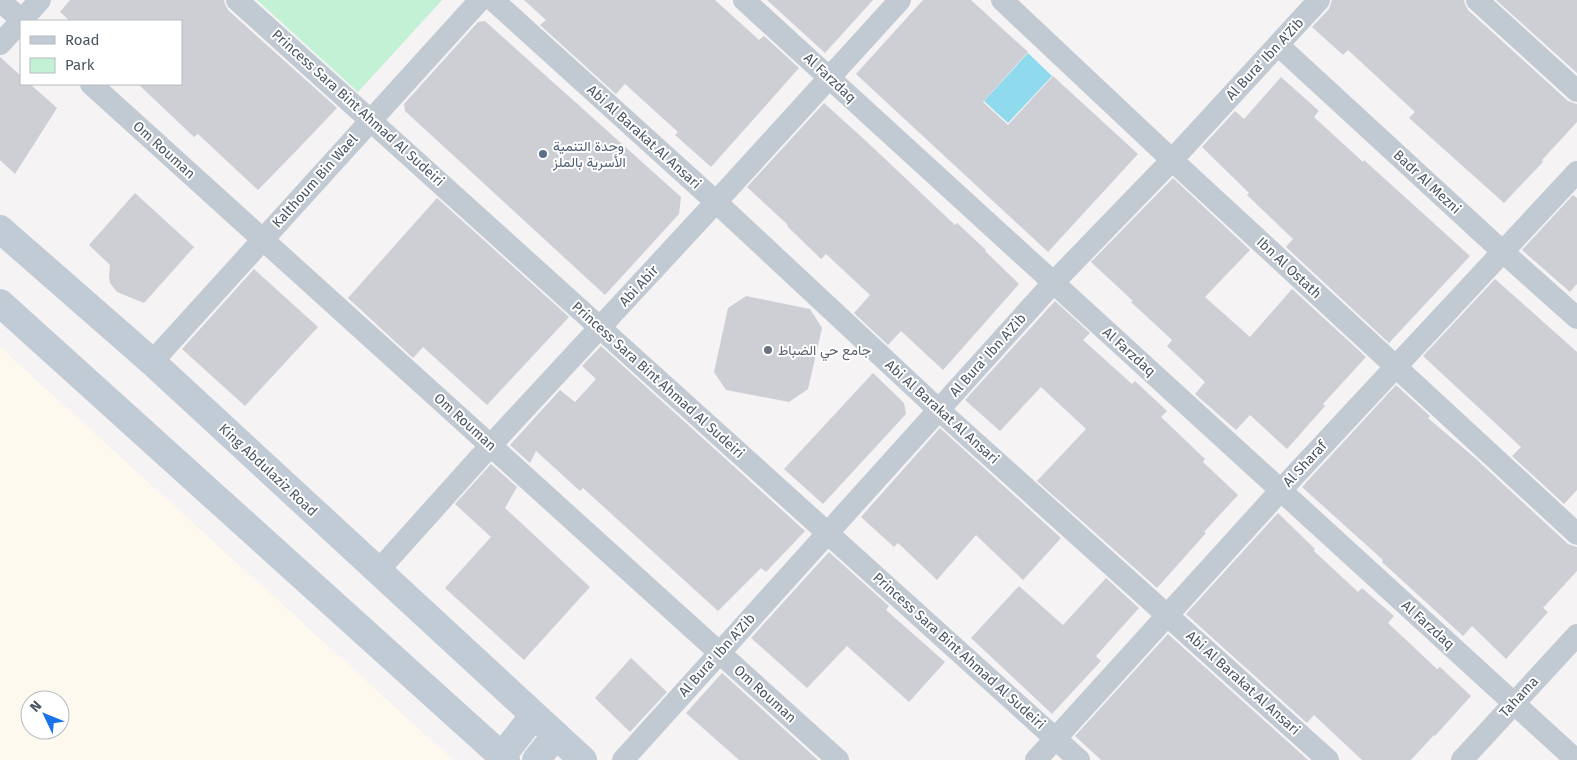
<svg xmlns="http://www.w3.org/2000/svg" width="1577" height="760" font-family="'Fira Sans',Vazirmatn,sans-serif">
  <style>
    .commercial { fill: #fdf9ef; fill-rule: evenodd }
    .green { fill: #c3f1d5 }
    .water { fill: #90daee }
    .building { fill: #cdcfd5 }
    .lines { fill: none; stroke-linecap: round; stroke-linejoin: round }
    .street { stroke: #c1cad2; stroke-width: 22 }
    .secondary { stroke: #c1cbd6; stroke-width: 28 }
    .service-dot { fill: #5c6f8a; stroke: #fff; stroke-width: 2 }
    .worship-dot { fill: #6b7280; stroke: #fff; stroke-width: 2 }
    .labels { text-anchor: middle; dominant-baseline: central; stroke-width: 4; stroke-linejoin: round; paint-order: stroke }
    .street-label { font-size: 14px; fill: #4a5661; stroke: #fff }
    .service-label { font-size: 14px; fill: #4e5e75; stroke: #fff; text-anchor: start }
    .worship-label { font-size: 14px; fill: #5b616d; stroke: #fff; text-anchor: start }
  </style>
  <rect width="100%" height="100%" fill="#f5f3f3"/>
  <path class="commercial" d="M0 347 453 760H0ZM30 700H60V730H30Z"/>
  <polygon class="green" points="257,0 442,0 358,92"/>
  <polygon class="water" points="1028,53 1052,76 1008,123 984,101"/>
  <g class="building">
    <polygon points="70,0 224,0 225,4 228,10 337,108 298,149 258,190 198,134 194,137 138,84 181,84 181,21 70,21 60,12"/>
    <polygon points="524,0 715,0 759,40 764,36 799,68 711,167 675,135 678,132 625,84 616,94 540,25 546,20"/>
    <polygon points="767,0 873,0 825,53"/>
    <polygon points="923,0 971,0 1028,52 983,102 1008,125 1053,76 1138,154 1048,252 856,74"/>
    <polygon points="1332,0 1464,0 1465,4 1468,10 1568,101 1577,104 1577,122 1542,160 1543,162 1504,203 1409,118 1415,112 1348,50 1343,55 1312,27 1329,9"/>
    <polygon points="1496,0 1577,0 1577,73"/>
    <polygon points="485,21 681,197 679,214 605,295 405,111 404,104 478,22"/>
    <polygon points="0,57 21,76 21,84 30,84 57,108 15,174 0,160"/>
    <polygon points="1281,77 1319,111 1314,117 1363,162 1364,160 1470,256 1389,343 1286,247 1293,239 1247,195 1249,193 1202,147 1235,111 1244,119"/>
    <polygon points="824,103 866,141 955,225 957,223 986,250 985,251 1019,284 943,370 901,331 888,345 854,313 870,295 826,254 821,259 787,226 788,225 747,187"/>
    <polygon points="1173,178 1250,250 1205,297 1250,337 1292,289 1366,357 1323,404 1325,406 1287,449 1250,415 1236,430 1195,394 1205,382 1167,346 1172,340 1131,302 1133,301 1091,262"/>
    <polygon points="135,193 194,247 144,303 117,292 110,283 109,276 110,265 89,245"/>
    <polygon points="1573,195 1577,198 1577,284 1570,292 1522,250"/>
    <polygon points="437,198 569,317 487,405 423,347 413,358 348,298"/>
    <polygon points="254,269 318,327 245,406 182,349"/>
    <polygon points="1495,279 1577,352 1577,490 1564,504 1512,456 1521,447 1423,356"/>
    <polygon points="746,296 810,309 822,328 808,389 789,402 726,390 714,372 728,308"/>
    <polygon points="1055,301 1090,333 1083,340 1132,384 1135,381 1167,411 1161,417 1205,459 1203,462 1238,495 1204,532 1206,533 1157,588 1037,481 1086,429 1041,387 1000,431 965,400"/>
    <polygon points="601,346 805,531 766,572 761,568 718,611 583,488 580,491 536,451 530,463 510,445 560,390 575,402 596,379 582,366"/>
    <polygon points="873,373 904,403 906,414 823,504 784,469"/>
    <polygon points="1396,385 1430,416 1428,418 1475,458 1568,544 1577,547 1577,571 1543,608 1548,612 1506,659 1472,626 1463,636 1382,562 1383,560 1302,487"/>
    <polygon points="940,428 1061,538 1023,580 976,535 937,580 898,543 894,547 861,517"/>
    <polygon points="491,464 517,487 505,508 590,587 524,660 445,588 491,537 455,504"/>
    <polygon points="1278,513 1315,549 1314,551 1358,592 1362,588 1394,616 1388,623 1437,669 1440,667 1471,696 1435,736 1434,735 1411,760 1362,760 1314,715 1307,723 1186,614"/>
    <polygon points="829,552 889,606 886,610 945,662 909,702 847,646 807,688 751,638"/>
    <polygon points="1106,578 1139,608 1096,656 1101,661 1052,714 971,638 1019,586 1063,625"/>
    <polygon points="1168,634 1308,760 1101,760 1075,736"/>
    <polygon points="631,658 667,692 630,732 595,698"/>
    <polygon points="722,673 818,760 739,760 686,713"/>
  </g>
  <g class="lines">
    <g class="street">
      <polyline points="237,0 1079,760"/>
      <polyline points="493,0 716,202 939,410 1328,760"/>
      <polyline points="744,0 1576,760"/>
      <polyline points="1002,0 1172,160 1577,534"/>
      <polyline points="1477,0 1577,91"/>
      <polyline points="0,1 23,21"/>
      <polyline points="0,44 40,0"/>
      <polyline points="1278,45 1503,252 1577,318"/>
      <polyline points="91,84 838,760"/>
      <polyline points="152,362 480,0"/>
      <polyline points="377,572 491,445 716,202 900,0"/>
      <polyline points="623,760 1053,283 1172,160 1319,0"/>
      <polyline points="1036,760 1280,491 1577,172"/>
      <polyline points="1462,760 1577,635"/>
    </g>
    <g class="secondary">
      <polyline points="0,229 152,362 583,760"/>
      <polyline points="0,303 506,760"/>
      <polyline points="502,756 534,715"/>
      <polyline points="536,760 556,735"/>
    </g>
  </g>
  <circle class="service-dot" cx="543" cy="154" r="5"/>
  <circle class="worship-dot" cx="768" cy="350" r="5"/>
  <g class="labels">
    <g class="street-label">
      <text transform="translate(1265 59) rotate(-47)">Al Bura' Ibn A'Zib</text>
      <text transform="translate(830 78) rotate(43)">Al Farzdaq</text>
      <text transform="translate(358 108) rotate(42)">Princess Sara Bint Ahmad Al Sudeiri</text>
      <text transform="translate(644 137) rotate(42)">Abi Al Barakat Al Ansari</text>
      <text transform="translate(164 150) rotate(42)">Om Rouman</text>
      <text transform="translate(315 181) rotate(-48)">Kalthoum Bin Wael</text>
      <text transform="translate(1427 182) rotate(43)">Badr Al Mezni</text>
      <text transform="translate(1289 268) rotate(43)">Ibn Al Ostath</text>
      <text transform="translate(639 286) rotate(-47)">Abi Abir</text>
      <text transform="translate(1129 352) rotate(42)">Al Farzdaq</text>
      <text transform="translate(988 355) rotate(-48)">Al Bura' Ibn A'Zib</text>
      <text transform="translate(658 380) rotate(42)">Princess Sara Bint Ahmad Al Sudeiri</text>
      <text transform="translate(942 412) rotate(42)">Abi Al Barakat Al Ansari</text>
      <text transform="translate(465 422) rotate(42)">Om Rouman</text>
      <text transform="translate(1305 464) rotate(-47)">Al Sharaf</text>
      <text transform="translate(268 470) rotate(43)">King Abdulaziz Road</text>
      <text transform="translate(1428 625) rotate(42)">Al Farzdaq</text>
      <text transform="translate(959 651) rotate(42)">Princess Sara Bint Ahmad Al Sudeiri</text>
      <text transform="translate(717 655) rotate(-48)">Al Bura' Ibn A'Zib</text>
      <text transform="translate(1243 683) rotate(42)">Abi Al Barakat Al Ansari</text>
      <text transform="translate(765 694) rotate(42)">Om Rouman</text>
      <text transform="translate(1519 697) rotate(-47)">Tahama</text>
    </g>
    <g class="service-label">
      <text x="553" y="146">وحدة التنمية<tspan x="553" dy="16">الأسرية بالملز</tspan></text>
    </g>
    <g class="worship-label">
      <text x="778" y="350">جامع حي الضباط</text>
    </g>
  </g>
  <rect x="20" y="20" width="162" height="65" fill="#ffffff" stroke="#b7bbc0"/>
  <rect x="30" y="36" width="25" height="8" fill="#c1cbd6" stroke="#b7bbc0"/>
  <text x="65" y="45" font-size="15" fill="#4a5661">Road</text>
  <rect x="30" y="58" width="25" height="15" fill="#c3f1d5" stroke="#b7bbc0"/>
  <text x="65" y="70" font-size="15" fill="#4a5661">Park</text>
  <g transform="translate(45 715) rotate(313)"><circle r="24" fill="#ffffff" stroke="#b7bbc0"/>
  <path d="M0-4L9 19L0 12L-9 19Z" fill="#1a73e8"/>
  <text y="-8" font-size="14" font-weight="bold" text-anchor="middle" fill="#4a5661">N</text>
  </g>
</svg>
